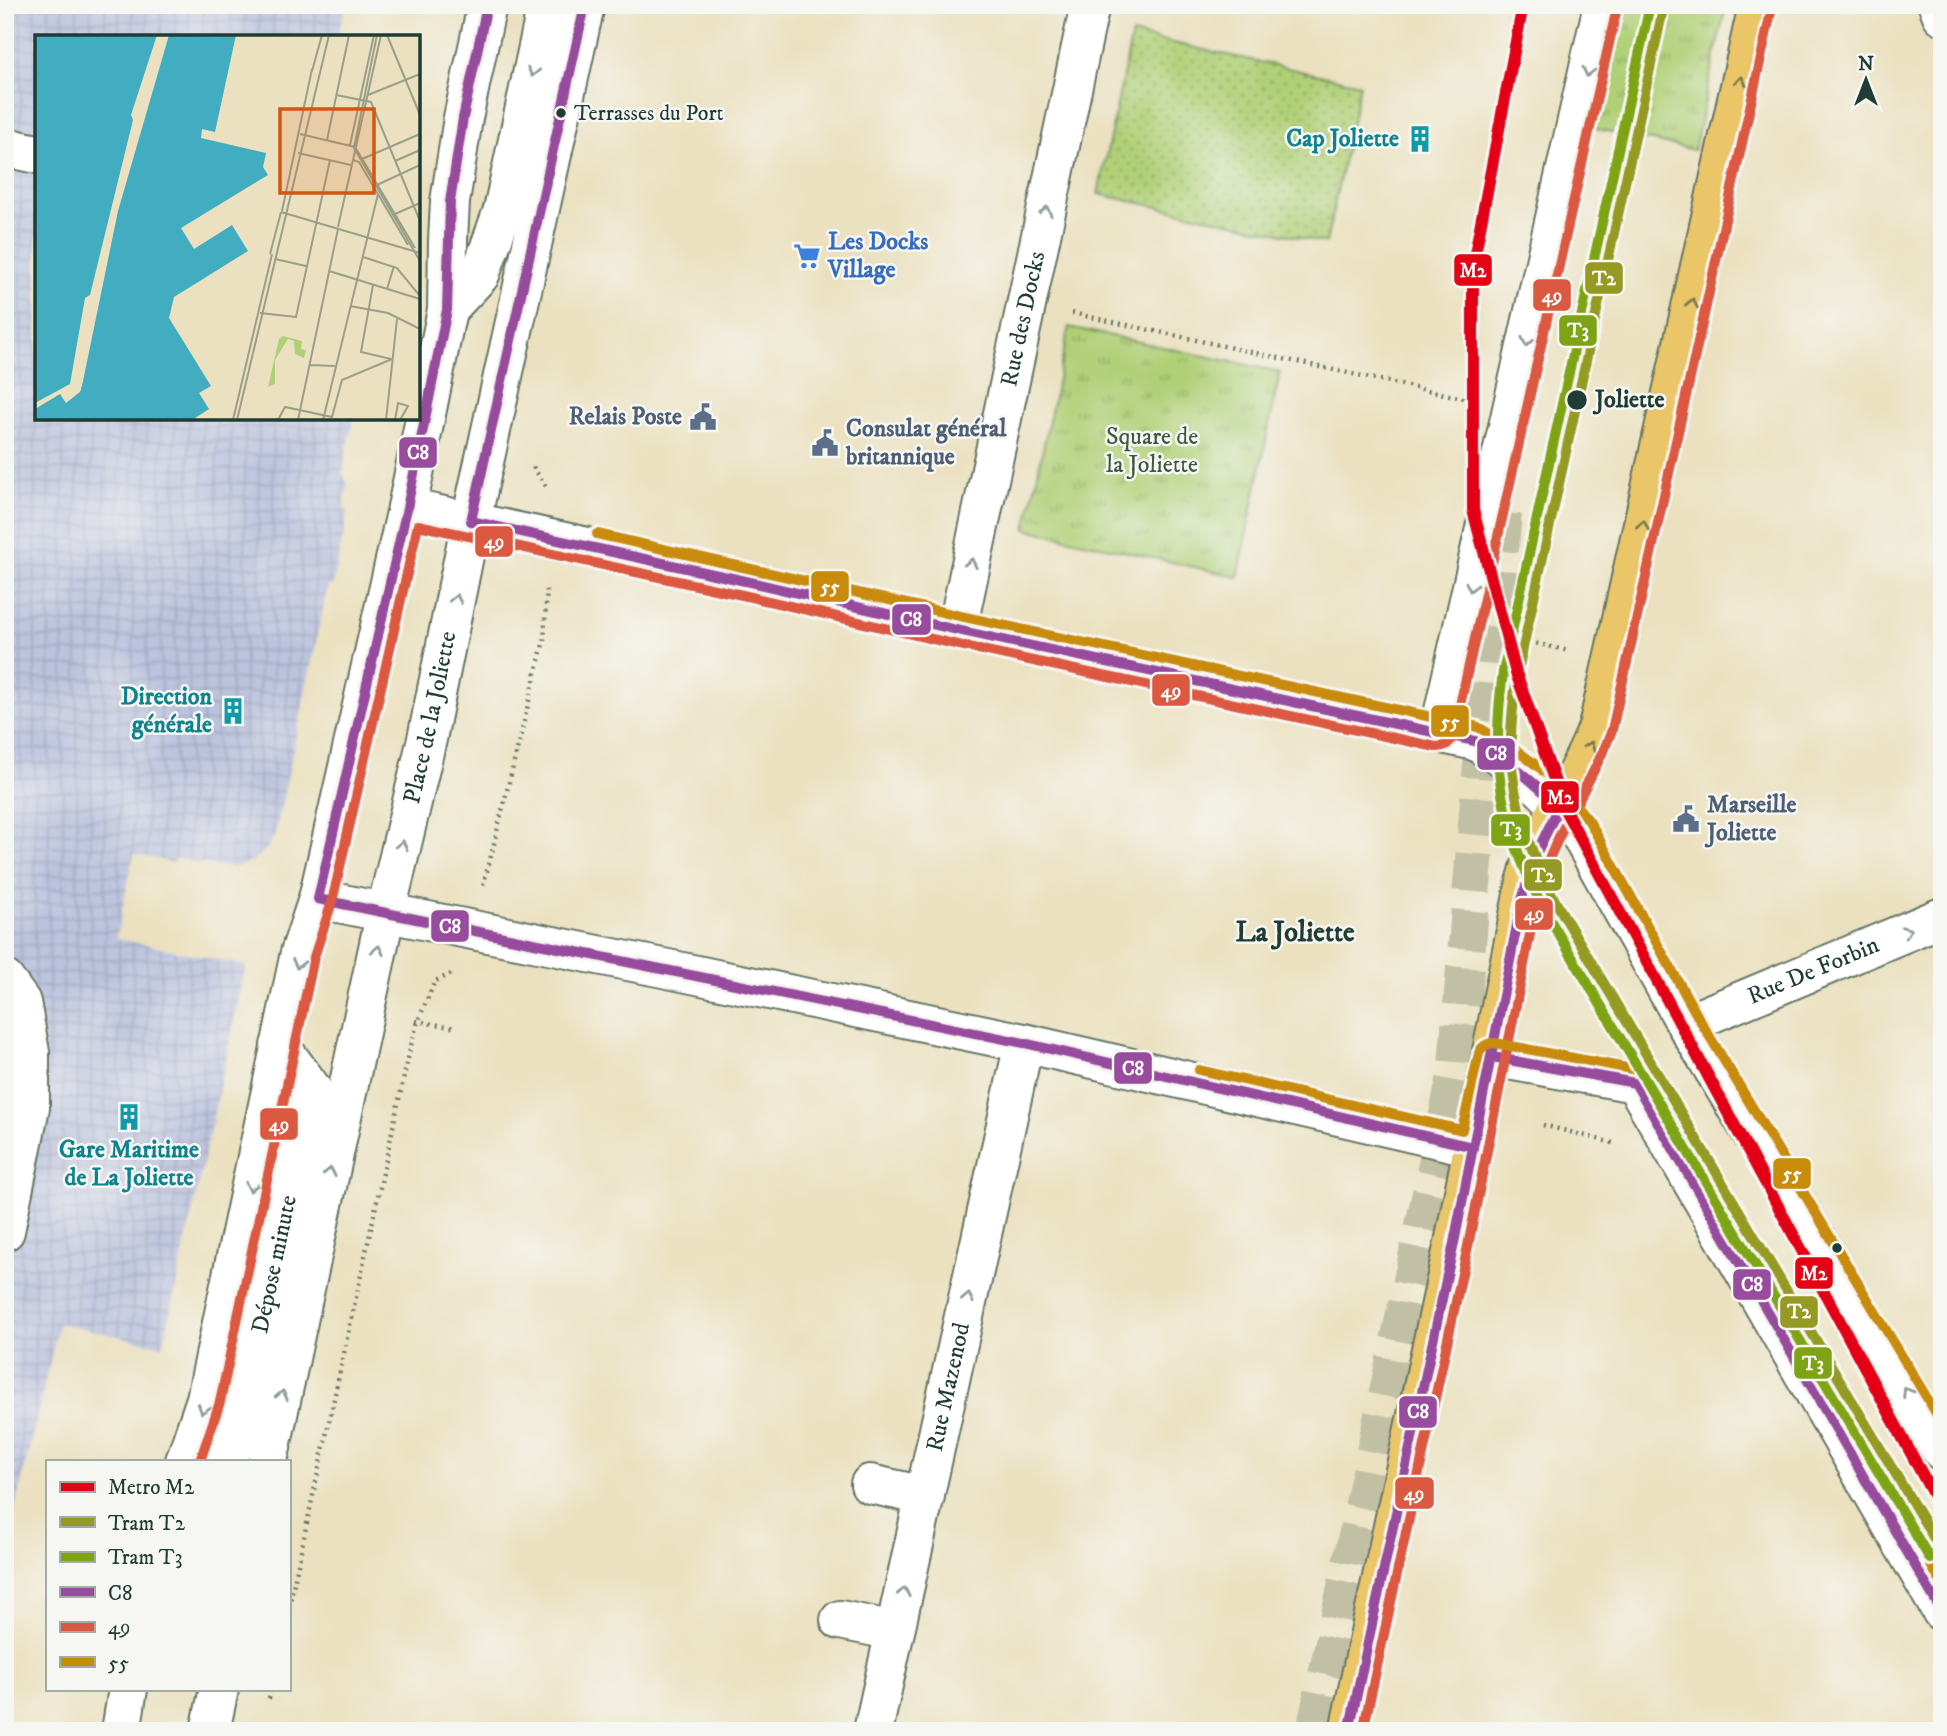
<svg xmlns="http://www.w3.org/2000/svg" width="1947" height="1736" font-family="'IM FELL DW Pica',serif">
  <style>
    .industrial { fill: url(#industrial-grid) }
    .grass { fill: url(#grass-tufts); stroke: #688656; stroke-width: 2 }
    .garden { fill: url(#garden-dots); stroke: #688656; stroke-width: 2 }
    .lines { fill: none; stroke-linecap: round; stroke-linejoin: round }
    .highway-tunnel { stroke: #c2c0a4; stroke-width: 38; stroke-dasharray: 38 19; stroke-linecap: butt }
    .minor-casing { stroke: #667665; stroke-width: 42 }
    .major-casing { stroke: #667665; stroke-width: 42 }
    .path { stroke: #667665; stroke-width: 4.5; stroke-dasharray: 2 5; stroke-linecap: butt }
    .minor { stroke: #fff; stroke-width: 38 }
    .major { stroke: #eac669; stroke-width: 38 }
    .bus-1-casing { stroke: #f6f6f2; stroke-width: 16 }
    .bus-2-casing { stroke: #f6f6f2; stroke-width: 16 }
    .bus-3-casing { stroke: #f6f6f2; stroke-width: 16 }
    .bus-1 { stroke: #974c9d; stroke-width: 10 }
    .bus-2 { stroke: #dc5941; stroke-width: 10 }
    .bus-3 { stroke: #c98b0a; stroke-width: 10 }
    .tram-1-casing { stroke: #f6f6f2; stroke-width: 16 }
    .tram-2-casing { stroke: #f6f6f2; stroke-width: 16 }
    .tram-1 { stroke: #959a23; stroke-width: 10 }
    .tram-2 { stroke: #7ea415; stroke-width: 10 }
    .metro-1-casing { stroke: #f6f6f2; stroke-width: 18 }
    .metro-1 { stroke: #e30513; stroke-width: 12 }
    .oneway { stroke: #8f9e9a }
    .oneway2 { stroke: #7a7b4c }
    .bus-dot { fill: #1f3d34; stroke: #f6f6f2; stroke-width: 2.5 }
    .labels { text-anchor: middle; dominant-baseline: central; stroke-width: 5; stroke-linejoin: round; paint-order: stroke }
    .bus-label { font-size: 22px; fill: #1f3d34; stroke: #f6f6f2; text-anchor: start }
    .culture-label { font-size: 24px; font-weight: bold; fill: #0d838f; stroke: #f6f6f2; text-anchor: end }
    .shop-label { font-size: 24px; font-weight: bold; fill: #366cbe; stroke: #f6f6f2; text-anchor: start }
    .street-label { font-size: 24px; fill: #1f3d34; stroke: #f6f6f2 }
    .stop-label { font-size: 24px; font-weight: bold; fill: #1f3d34; stroke: #f6f6f2; text-anchor: start }
    .service-label { font-size: 24px; font-weight: bold; fill: #4e5e75; stroke: #f6f6f2; text-anchor: start }
    .park-label { font-size: 24px; fill: #3c5a41; stroke: #f6f6f2 }
    .quarter-label { font-size: 28px; font-weight: bold; fill: #1f3d34; stroke: #f6f6f2 }
    .inset-river { fill: none; stroke: #42acc1; stroke-width: 3.5 }
    .inset-road { fill: none; stroke: #999f88; stroke-width: 2 }
    .view { fill: #d45610; fill-opacity: 0.15; stroke: #d45610; stroke-width: 3.5 }
    .inset-edge { fill: none; stroke: #1f3d34; stroke-width: 3.5 }
    .line-badge { stroke: #f6f6f2; stroke-width: 2.5 }
    .badge-label { font-size: 19px; text-anchor: middle; font-weight: bold; fill: #fff }
  </style>
  <defs>
    <pattern id="industrial-grid" width="8" height="8" patternUnits="userSpaceOnUse" patternTransform="scale(1.75)"><rect width="8" height="8" fill="#bcc3de"/><path d="M0 4h8M4 0v8" fill="none" stroke="#a1a8bf"/></pattern>
    <pattern id="grass-tufts" width="24" height="20" patternUnits="userSpaceOnUse" patternTransform="scale(1.75)"><rect width="24" height="20" fill="#b0d077"/><path d="M3 7l-1-3M5 7V3M7 7l1-3M15 17l-1-3M17 17v-4M19 17l1-3" fill="none" stroke="#8faa62"/></pattern>
    <pattern id="garden-dots" width="8" height="8" patternUnits="userSpaceOnUse" patternTransform="scale(1.75)"><rect width="8" height="8" fill="#b0d077"/><path d="M2 2h.1M6 6h.1" fill="none" stroke="#8faa62" stroke-width="1.8" stroke-linecap="round"/></pattern>
  </defs>
  <rect width="100%" height="100%" fill="#f6f6f2"/>
  <filter id="ink" filterUnits="userSpaceOnUse"><feTurbulence type="fractalNoise" baseFrequency=".0143" numOctaves="2"/><feDisplacementMap in="SourceGraphic" scale="14" xChannelSelector="R" yChannelSelector="G"/><feConvolveMatrix kernelMatrix="1 2 1 2 8 2 1 2 1" color-interpolation-filters="sRGB"/></filter>
  <filter id="wash" filterUnits="userSpaceOnUse"><feTurbulence type="fractalNoise" baseFrequency=".00686" numOctaves="4" result="noise"/><feDisplacementMap in="SourceGraphic" scale="28" xChannelSelector="R" yChannelSelector="G"/><feGaussianBlur stdDeviation="1.57" result="paint"/><feColorMatrix in="noise" values="0 0 0 0 0 0 0 0 0 0 0 0 0 0 0 0 0 1.4 0 .05"/><feComposite in="paint" operator="in"/></filter>
  <g filter="url(#wash)">
    <rect width="100%" height="100%" fill="#ebe1c0"/>
    <polygon class="industrial" points="5,5 345,5 338,37 37,37 37,418 357,418 353,421 342,473 348,484 343,509 348,511 333,586 328,585 275,835 266,850 251,862 235,867 217,866 175,858 173,863 134,854 116,938 246,966 163,1346 59,1323 5,1551"/>
    <g class="grass">
      <polygon points="1619,5 1726,5 1694,150 1593,128"/>
      <polygon points="1069,327 1280,372 1238,577 1026,529"/>
    </g>
    <polygon class="garden" points="1132,34 1360,84 1326,243 1098,194"/>
  </g>
  <g filter="url(#ink)">
    <g class="lines">
      <polyline class="highway-tunnel" points="1315,1731 1456,1077 1504,500"/>
      <defs>
        <g id="minor">
          <polyline points="1938,5 1942,15"/>
          <polyline points="5,147 37,154"/>
          <polyline points="447,310 480,275 503,210 547,5"/>
          <path d="M407 508 750 582 957 630 1475 741C1515 762 1550 792 1577 829L1686 1024 1818 1242 1942 1451"/>
          <path id="s1" d="M957 630 1090 5"/>
          <polyline points="1439,733 1603,5"/>
          <polyline points="318,899 668,969 1024,1043 1473,1147"/>
          <polyline points="5,980 21,1002 30,1052 30,1107 5,1231"/>
          <path id="s2" d="M1686 1024 1942 917"/>
          <polyline points="1492,1057 1635,1083 1942,1612"/>
          <polyline points="185,1461 206,1399 300,953 318,899 407,508 447,310 448,240 450,202 463,118 487,5"/>
          <path id="s3" d="M189 1461 235 1444 244 1407 312 1089 280 1046"/>
          <path id="s4" d="M268 1461 386 911 427 739 471 521 585 5"/>
          <polyline points="870,1484 925,1496"/>
          <polyline points="840,1620 895,1631"/>
          <polyline points="121,1731 128,1689"/>
          <polyline points="210,1731 219,1689"/>
          <path id="s5" d="M873 1731 1024 1043"/>
        </g>
        <path id="major" d="M1349 1731 1454 1243 1522 900C1526 880 1531 862 1540 843 1559 804 1583 767 1598 727L1758 5"/>
      </defs>
      <use href="#minor" class="minor-casing"/>
      <use href="#major" class="major-casing"/>
      <g class="path">
        <polyline points="1072,313 1463,398 1463,402"/>
        <polyline points="533,467 548,489"/>
        <polyline points="1509,637 1569,651"/>
        <polyline points="483,885 489,864 544,640 547,586"/>
        <polyline points="416,1021 456,1028"/>
        <polyline points="1543,1125 1613,1143"/>
        <polyline points="289,1606 410,1049 418,1021 435,981 451,974"/>
        <polyline points="269,1699 271,1689"/>
      </g>
      <use href="#minor" class="minor"/>
      <use href="#major" class="major"/>
      <defs>
        <g id="bus-1">
          <polyline points="487,5 463,118 450,202 447,310 407,508 318,899 1024,1043 1473,1147"/>
          <path d="M585 5 471 521 750 582 957 630 1475 741C1507 759 1533 781 1559 807L1534 858 1522 900 1454 1243 1349 1731"/>
          <polyline points="1492,1057 1635,1083 1942,1612"/>
        </g>
        <g id="bus-2">
          <path d="M200 1461 220 1402 314 957 332 902 418 525 747 596 954 644 1436 747C1444 747 1450 744 1453 736L1617 8"/>
          <path d="M1363 1731 1468 1246 1539 889C1554 832 1592 785 1612 730L1772 8"/>
        </g>
        <g id="bus-3">
          <polyline points="597,534 960,616 1478,727 1512,747 1540,768 1566,793 1589,821 1698,1017 1942,1423"/>
          <path d="M1199 1070 1462 1130 1479 1053C1482 1046 1487 1043 1495 1043L1642 1071 1647 1076 1942 1584"/>
        </g>
      </defs>
      <use href="#bus-1" class="bus-1-casing"/>
      <use href="#bus-2" class="bus-2-casing"/>
      <use href="#bus-3" class="bus-3-casing"/>
      <use href="#bus-1" class="bus-1"/>
      <use href="#bus-2" class="bus-2"/>
      <use href="#bus-3" class="bus-3"/>
      <defs>
        <path id="tram-1" d="M1664 5 1517 675C1514 697 1511 718 1511 740 1510 800 1530 854 1558 906L1942 1552"/>
        <path id="tram-2" d="M1650 5 1503 672C1490 768 1500 827 1546 913L1930 1559"/>
      </defs>
      <use href="#tram-1" class="tram-1-casing"/>
      <use href="#tram-2" class="tram-2-casing"/>
      <use href="#tram-1" class="tram-1"/>
      <use href="#tram-2" class="tram-2"/>
      <defs>
        <polyline id="metro-1" points="1523,5 1473,264 1473,510 1516,673 1565,810 1942,1511"/>
      </defs>
      <use href="#metro-1" class="metro-1-casing"/>
      <use href="#metro-1" class="metro-1"/>
    </g>
    <defs><path id="oneway-chevron" d="M-2-3.5L2.5 0L-2 3.5" fill="none" stroke-width="1.6" stroke-linecap="round" stroke-linejoin="round" transform="scale(1.75)"/></defs>
    <g class="oneway">
      <use href="#oneway-chevron" transform="translate(533 72) rotate(102)"/>
      <use href="#oneway-chevron" transform="translate(1588 72) rotate(103)"/>
      <use href="#oneway-chevron" transform="translate(1046 211) rotate(-78)"/>
      <use href="#oneway-chevron" transform="translate(1527 342) rotate(103)"/>
      <use href="#oneway-chevron" transform="translate(971 563) rotate(-78)"/>
      <use href="#oneway-chevron" transform="translate(1471 587) rotate(103)"/>
      <use href="#oneway-chevron" transform="translate(456 599) rotate(-79)"/>
      <use href="#oneway-chevron" transform="translate(402 845) rotate(-77)"/>
      <use href="#oneway-chevron" transform="translate(1907 931) rotate(-23)"/>
      <use href="#oneway-chevron" transform="translate(378 950) rotate(-78)"/>
      <use href="#oneway-chevron" transform="translate(298 964) rotate(102)"/>
      <use href="#oneway-chevron" transform="translate(330 1172) rotate(-78)"/>
      <use href="#oneway-chevron" transform="translate(251 1187) rotate(102)"/>
      <use href="#oneway-chevron" transform="translate(968 1298) rotate(-78)"/>
      <use href="#oneway-chevron" transform="translate(1907 1392) rotate(-121)"/>
      <use href="#oneway-chevron" transform="translate(282 1395) rotate(-78)"/>
      <use href="#oneway-chevron" transform="translate(203 1409) rotate(109)"/>
      <use href="#oneway-chevron" transform="translate(904 1592) rotate(-78)"/>
    </g>
    <g class="oneway2">
      <use href="#oneway-chevron" transform="translate(1741 81) rotate(-77)"/>
      <use href="#oneway-chevron" transform="translate(1692 303) rotate(-78)"/>
      <use href="#oneway-chevron" transform="translate(1643 525) rotate(-78)"/>
      <use href="#oneway-chevron" transform="translate(1590 746) rotate(-67)"/>
    </g>
  </g>
  <defs>
    <symbol id="building-bare" viewBox="-9 -9 18 18"><path d="M-4-6H4V6H1V3H-1V6H-4ZM-2.5-4.3h1.7v1.8h-1.7ZM.8-4.3h1.7v1.8H.8ZM-2.5-1h1.7V.8h-1.7ZM.8-1h1.7V.8H.8Z" fill="#0f9aa8" stroke="#f6f6f2" stroke-width="2.5" paint-order="stroke"/></symbol>
    <symbol id="supermarket-bare" viewBox="-9 -9 18 18"><path d="M-6-5.5h2.5l.6 2H6L4.5 2H-2.5L-4.4-4H-6ZM-1.5 3.2a1.3 1.3 0 1 0 .1 0ZM3 3.2a1.3 1.3 0 1 0 .1 0Z" fill="#3f7fe0" stroke="#f6f6f2" stroke-width="2.5" paint-order="stroke"/></symbol>
    <symbol id="civic-bare" viewBox="-9 -9 18 18"><path d="M-.6-6.5H3V-4.5H.6V-3L4-1V1h2V6H-6V1h2V-1L-.6-3ZM-1.2 2.5V6h2.4V2.5Z" fill="#5c6f8a" stroke="#f6f6f2" stroke-width="2.5" paint-order="stroke"/></symbol>
  </defs>
  <g fill-rule="evenodd">
    <use href="#building-bare" x="1401" y="120" width="38" height="38"/>
    <use href="#supermarket-bare" x="788" y="237" width="38" height="38"/>
    <use href="#civic-bare" x="684" y="398" width="38" height="38"/>
    <use href="#civic-bare" x="806" y="424" width="38" height="38"/>
    <use href="#building-bare" x="214" y="692" width="38" height="38"/>
    <use href="#civic-bare" x="1667" y="800" width="38" height="38"/>
    <use href="#building-bare" x="110" y="1098" width="38" height="38"/>
  </g>
  <g class="bus-dot">
    <circle cx="561" cy="113" r="6"/>
    <circle cx="1577" cy="400" r="11"/>
    <circle cx="1837" cy="1248" r="6"/>
  </g>
  <g class="labels">
    <g class="bus-label">
      <text x="574" y="113">Terrasses du Port</text>
    </g>
    <g class="culture-label">
      <text x="1399" y="139">Cap Joliette</text>
      <text x="212" y="697">Direction<tspan x="212" dy="28">générale</tspan></text>
      <text x="129" y="1150" text-anchor="middle">Gare Maritime<tspan x="129" dy="28">de La Joliette</tspan></text>
    </g>
    <g class="shop-label">
      <text x="828" y="242">Les Docks<tspan x="828" dy="28">Village</tspan></text>
    </g>
    <g class="street-label">
      <text stroke="none"><textPath href="#s1" startOffset="318">Rue des Docks</textPath></text>
      <text stroke="none"><textPath href="#s4" startOffset="761">Place de la Joliette</textPath></text>
      <text stroke="none"><textPath href="#s2" startOffset="138">Rue De Forbin</textPath></text>
      <text stroke="none"><textPath href="#s3" startOffset="233">Dépose minute</textPath></text>
      <text stroke="none"><textPath href="#s5" startOffset="352">Rue Mazenod</textPath></text>
    </g>
    <g class="stop-label">
      <text x="1595" y="400">Joliette</text>
    </g>
    <g class="service-label">
      <text x="682" y="417" text-anchor="end">Relais Poste</text>
      <text x="846" y="429">Consulat général<tspan x="846" dy="28">britannique</tspan></text>
      <text x="1707" y="805">Marseille<tspan x="1707" dy="28">Joliette</tspan></text>
    </g>
    <g class="park-label">
      <text x="1152" y="437">Square de<tspan x="1152" dy="28">la Joliette</tspan></text>
    </g>
    <g class="quarter-label">
      <text x="1295" y="932">La Joliette</text>
    </g>
  </g>
  <g transform="translate(35 35)">
    <rect width="385" height="385" fill="#ebe1c0"/>
    <path d="M248 301 267 306 266 314 271 315 267 332 269 323 260 319 259 306 253 304 240 325V349L233 352 244 304Z" fill="#b0d077"/>
    <path d="M0 0H122L96 80 98 85 55 260 50 263 35 349 0 368ZM134 0H201L180 97 167 94 166 103 231 118 228 132 233 140 146 193 159 214 197 190 213 216 139 262 134 283 176 351 164 358 174 374 157 385H0V374L25 359 31 368 46 356 83 176Z" fill="#42acc1"/>
    <path class="inset-river" d="M31 385 44 367 154 0M35 385 46 368 156 0M38 385 47 368 157 0M41 385 159 0M43 385 161 0M46 385 163 0M48 385 164 0M50 385 166 0M52 385 168 0M54 385 170 0M56 385 171 0M58 385 173 0"/>
    <path class="inset-road" d="M342 0 319 113 385 226M352 0 385 80M277 36 287 0M301 60 336 67 385 186M333 60 385 39M265 99 320 112 380 213M292 105 314 0M315 110 339 0M263 118 316 130M327 124 385 99M318 125 324 127 373 210M360 126 385 115M342 150 385 130M247 176 277 34M246 177 385 218M360 179 385 168M303 192 346 0M235 219 246 177M328 222 362 233 385 261M240 224 271 231M294 236 385 264M338 250 326 317 356 324M352 254 359 231M315 271 353 278 385 294M225 278 261 282 295 125M275 330 300 331M198 385 237 219M202 385 294 0M243 385 250 372 297 382 307 345 357 324M263 385 303 194M288 385 343 159M351 385 362 284M360 385 363 368 373 371 365 385"/>
    <path class="view" d="M245 74H339V158H245Z"/>
    <rect width="385" height="385" class="inset-edge"/>
  </g>
  <g class="line-badge">
    <rect x="1453" y="253" width="40" height="34" rx="7" fill="#e30513"/>
    <rect x="1584" y="261" width="40" height="34" rx="7" fill="#959a23"/>
    <rect x="1532" y="278" width="40" height="34" rx="7" fill="#dc5941"/>
    <rect x="1558" y="314" width="40" height="33" rx="7" fill="#7ea415"/>
    <rect x="398" y="436" width="40" height="33" rx="7" fill="#974c9d"/>
    <rect x="474" y="525" width="40" height="33" rx="7" fill="#dc5941"/>
    <rect x="810" y="570" width="40" height="33" rx="7" fill="#c98b0a"/>
    <rect x="891" y="603" width="41" height="33" rx="7" fill="#974c9d"/>
    <rect x="1151" y="673" width="40" height="34" rx="7" fill="#dc5941"/>
    <rect x="1430" y="704" width="40" height="34" rx="7" fill="#c98b0a"/>
    <rect x="1476" y="737" width="40" height="34" rx="7" fill="#974c9d"/>
    <rect x="1540" y="780" width="40" height="34" rx="7" fill="#e30513"/>
    <rect x="1490" y="813" width="41" height="34" rx="7" fill="#7ea415"/>
    <rect x="1523" y="858" width="40" height="34" rx="7" fill="#959a23"/>
    <rect x="1514" y="897" width="40" height="34" rx="7" fill="#dc5941"/>
    <rect x="430" y="909" width="40" height="34" rx="7" fill="#974c9d"/>
    <rect x="1113" y="1051" width="40" height="34" rx="7" fill="#974c9d"/>
    <rect x="259" y="1107" width="40" height="34" rx="7" fill="#dc5941"/>
    <rect x="1772" y="1157" width="40" height="33" rx="7" fill="#c98b0a"/>
    <rect x="1794" y="1256" width="40" height="34" rx="7" fill="#e30513"/>
    <rect x="1732" y="1268" width="40" height="33" rx="7" fill="#974c9d"/>
    <rect x="1779" y="1295" width="40" height="34" rx="7" fill="#959a23"/>
    <rect x="1793" y="1346" width="40" height="34" rx="7" fill="#7ea415"/>
    <rect x="1398" y="1395" width="40" height="34" rx="7" fill="#974c9d"/>
    <rect x="1394" y="1476" width="41" height="34" rx="7" fill="#dc5941"/>
  </g>
  <g class="badge-label">
    <text x="1473" y="277">M2</text>
    <text x="1604" y="285">T2</text>
    <text x="1552" y="302">49</text>
    <text x="1578" y="337">T3</text>
    <text x="418" y="459">C8</text>
    <text x="494" y="548">49</text>
    <text x="830" y="593">55</text>
    <text x="911" y="626">C8</text>
    <text x="1171" y="697">49</text>
    <text x="1450" y="728">55</text>
    <text x="1496" y="760">C8</text>
    <text x="1560" y="804">M2</text>
    <text x="1511" y="836">T3</text>
    <text x="1543" y="882">T2</text>
    <text x="1534" y="920">49</text>
    <text x="450" y="933">C8</text>
    <text x="1133" y="1075">C8</text>
    <text x="279" y="1131">49</text>
    <text x="1792" y="1180">55</text>
    <text x="1814" y="1280">M2</text>
    <text x="1752" y="1291">C8</text>
    <text x="1799" y="1318">T2</text>
    <text x="1813" y="1370">T3</text>
    <text x="1418" y="1418">C8</text>
    <text x="1414" y="1500">49</text>
  </g>
  <rect width="1947" height="1736" fill="none" stroke="#f6f6f2" stroke-width="28"/>
  <rect x="46" y="1460" width="245" height="231" fill="#f6f6f2" stroke="#a0aca6" stroke-width="2"/>
  <rect x="60" y="1482" width="35" height="10" fill="#e30513" stroke="#a0aca6" stroke-width="2"/>
  <text x="108" y="1494" font-size="21" fill="#1f3d34">Metro M2</text>
  <rect x="60" y="1517" width="35" height="10" fill="#959a23" stroke="#a0aca6" stroke-width="2"/>
  <text x="108" y="1530" font-size="21" fill="#1f3d34">Tram T2</text>
  <rect x="60" y="1552" width="35" height="10" fill="#7ea415" stroke="#a0aca6" stroke-width="2"/>
  <text x="108" y="1564" font-size="21" fill="#1f3d34">Tram T3</text>
  <rect x="60" y="1587" width="35" height="10" fill="#974c9d" stroke="#a0aca6" stroke-width="2"/>
  <text x="108" y="1600" font-size="21" fill="#1f3d34">C8</text>
  <rect x="60" y="1622" width="35" height="10" fill="#dc5941" stroke="#a0aca6" stroke-width="2"/>
  <text x="108" y="1634" font-size="21" fill="#1f3d34">49</text>
  <rect x="60" y="1657" width="35" height="10" fill="#c98b0a" stroke="#a0aca6" stroke-width="2"/>
  <text x="108" y="1670" font-size="21" fill="#1f3d34">55</text>
  <g transform="translate(1866 80)" stroke="#f6f6f2" stroke-width="5" paint-order="stroke">
  <path d="M0-5L12 26L0 18L-12 26Z" fill="#1f3d34"/>
  <text y="-10" font-size="19" font-weight="bold" text-anchor="middle" fill="#1f3d34">N</text>
  </g>
</svg>
